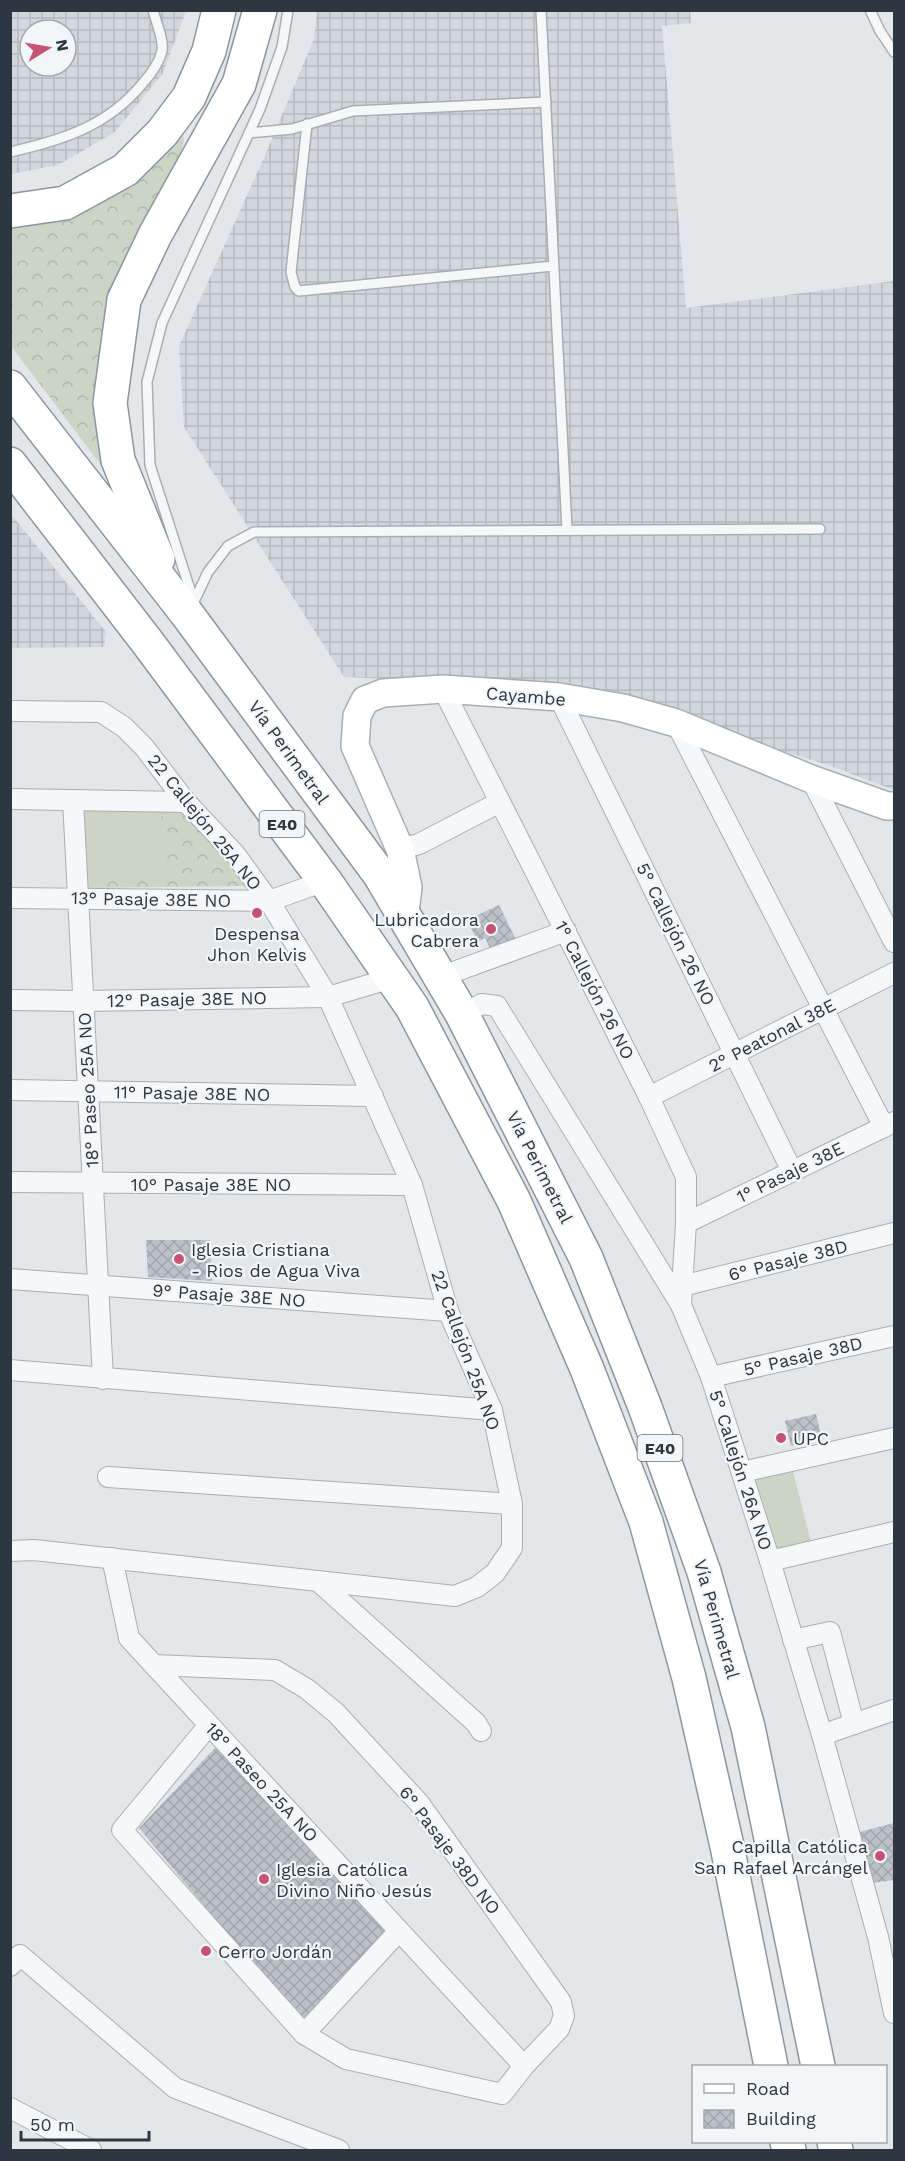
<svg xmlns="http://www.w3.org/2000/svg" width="905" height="2161" font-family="'Work Sans',sans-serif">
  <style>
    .industrial { fill: url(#industrial-grid); fill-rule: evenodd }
    .forest { fill: url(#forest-crowns) }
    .pitch { fill: #cbd4c5 }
    .building { fill: url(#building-cross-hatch) }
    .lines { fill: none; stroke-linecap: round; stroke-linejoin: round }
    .lane-casing { stroke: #a8afb4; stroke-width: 12 }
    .street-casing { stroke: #a8afb4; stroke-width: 22 }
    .secondary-casing { stroke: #a8afb4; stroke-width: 30 }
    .highway-casing { stroke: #8c96a0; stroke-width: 36 }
    .lane { stroke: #f6f7f9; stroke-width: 9 }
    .street { stroke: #f6f7f9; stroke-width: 20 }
    .secondary { stroke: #fff; stroke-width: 27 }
    .highway { stroke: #fff; stroke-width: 33 }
    .poi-dot { fill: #c65274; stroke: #f3f6f8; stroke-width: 2 }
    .labels { text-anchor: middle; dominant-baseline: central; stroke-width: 4.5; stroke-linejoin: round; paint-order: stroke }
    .shield { fill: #f3f6f8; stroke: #687079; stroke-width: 1.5 }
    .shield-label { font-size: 16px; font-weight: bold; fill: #2c3742 }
    .street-label { font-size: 18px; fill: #2c3742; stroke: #f3f6f8 }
    .poi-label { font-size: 18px; fill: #2c3742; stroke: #f3f6f8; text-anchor: start }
  </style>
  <defs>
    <pattern id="industrial-grid" width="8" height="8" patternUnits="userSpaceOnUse" patternTransform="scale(1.5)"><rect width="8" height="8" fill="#d1d7dc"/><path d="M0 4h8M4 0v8" fill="none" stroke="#b4b9be"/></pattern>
    <pattern id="forest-crowns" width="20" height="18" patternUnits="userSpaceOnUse" patternTransform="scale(1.5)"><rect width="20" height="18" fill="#cbd4c5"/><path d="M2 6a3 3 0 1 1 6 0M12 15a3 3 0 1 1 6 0" fill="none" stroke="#aeb7aa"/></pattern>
    <pattern id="building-cross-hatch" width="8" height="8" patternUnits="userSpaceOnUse" patternTransform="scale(1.5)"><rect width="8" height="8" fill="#bbc1c7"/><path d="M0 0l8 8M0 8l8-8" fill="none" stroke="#a1a6ac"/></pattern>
  </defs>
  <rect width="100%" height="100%" fill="#e3e7ea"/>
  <g class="industrial">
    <path d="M11 11H186L163 73 115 132 58 165 11 174ZM30 30H66V66H30Z"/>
    <polygon points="317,11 690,11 691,23 662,26 686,308 894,281 894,790 828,765 749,741 553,686 344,677 184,427 179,346 263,160 314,39"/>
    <polygon points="11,514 106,632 104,647 11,648"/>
  </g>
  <g class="forest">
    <polygon points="184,135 181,157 132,241 98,368 104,469 11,346 11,221 57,217 133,187"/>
    <polygon points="184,807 246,880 247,886 81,888 77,808"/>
  </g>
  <g class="pitch">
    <polygon points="161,811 164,878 81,882 78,814 119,813 122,876 120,812"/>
    <polygon points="792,1467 811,1542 775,1551 753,1474"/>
  </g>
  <g class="building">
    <polygon points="499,905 517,942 493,954 485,938 478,942 467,920"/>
    <polygon points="146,1240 210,1240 212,1281 148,1277"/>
    <polygon points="816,1414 822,1439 791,1446 785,1421"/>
    <polygon points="219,1744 394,1931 306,2027 139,1828"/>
    <polygon points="894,1823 894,1880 871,1883 859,1832"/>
  </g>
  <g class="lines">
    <defs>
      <g id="lane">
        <polyline points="541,10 567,530"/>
        <polyline points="870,10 880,31 894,52"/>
        <polyline points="307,124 291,272 295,287 299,291 553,266"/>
        <polyline points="249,133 292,129 353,111 546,102"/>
        <path d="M10 152C63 140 108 126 143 83 151 74 159 64 162 51 164 40 156 22 153 10"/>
        <polyline points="194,602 150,465 147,382 162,323 260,109 282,47 288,10"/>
        <polyline points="190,610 208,572 228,546 254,532 820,529"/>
      </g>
      <g id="street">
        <polyline points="443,689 649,1097 686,1177 686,1223 681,1305"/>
        <polyline points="559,697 792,1171"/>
        <polyline points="10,711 101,712 124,727 144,747 186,802 235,854 269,901 328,997 412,1185 448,1311 492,1410 512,1504 512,1548 495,1573 477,1587 455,1596 34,1550 10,1551"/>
        <polyline points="676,723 884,1127"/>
        <polyline points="811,779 894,942"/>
        <polyline points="10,799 186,802"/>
        <polyline points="73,800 103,1379"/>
        <polyline points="400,849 419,844 500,802"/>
        <polyline points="10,898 269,901 325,881"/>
        <polyline points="440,977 566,931"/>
        <polyline points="10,1000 83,1001 328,997 392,978"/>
        <polyline points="462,1014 482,1004 497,1006 681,1305 711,1377 770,1561 822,1735 878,1937 894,2013"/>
        <polyline points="10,1090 373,1096"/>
        <polyline points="649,1097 894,973"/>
        <polyline points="10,1182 412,1185"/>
        <polyline points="686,1223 894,1122"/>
        <polyline points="10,1279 448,1311"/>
        <polyline points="682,1286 894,1233"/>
        <polyline points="10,1370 492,1410"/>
        <polyline points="711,1377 894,1336"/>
        <polyline points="742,1472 894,1438"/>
        <polyline points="108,1477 512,1504"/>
        <polyline points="112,1558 129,1638 524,2066"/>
        <polyline points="770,1561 894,1532"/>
        <polyline points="318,1581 476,1723 481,1731"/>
        <polyline points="793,1640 830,1632 854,1724"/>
        <polyline points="154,1665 275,1670 307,1689 336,1713 419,1803 561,2002 564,2016 559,2029 524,2066 502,2094 346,2059 304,2034 122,1830 209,1725"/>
        <polyline points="822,1735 894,1710"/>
        <polyline points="10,1966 20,1955 175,2088 339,2150"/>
        <polyline points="304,2034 399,1931"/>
        <polyline points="10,2108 91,2150"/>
      </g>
      <polyline id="secondary" points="402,912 406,904 408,887 400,849 355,746 357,716 365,700 383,693 443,689 559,697 623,708 676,723 811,779 887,806 894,806"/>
      <g id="highway">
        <polyline points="10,211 65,203 125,170 162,133 189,97 209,51 219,10"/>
        <polyline points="10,387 187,614 380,875 462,1014 586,1258 645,1407 704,1572 748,1727 818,2066"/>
        <polyline points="10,464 148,643 325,881 412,1007 514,1201 587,1369 646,1522 689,1678 727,1846 771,2066"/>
        <polyline points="158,559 118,460 110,403 124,300 155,235 239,84 260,10"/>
        <polyline points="787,2142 789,2150"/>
        <polyline points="834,2142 836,2150"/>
      </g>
    </defs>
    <use href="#lane" class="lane-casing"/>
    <use href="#street" class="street-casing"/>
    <use href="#secondary" class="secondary-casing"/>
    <use href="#highway" class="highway-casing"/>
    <use href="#lane" class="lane"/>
    <use href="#street" class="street"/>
    <use href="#secondary" class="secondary"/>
    <use href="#highway" class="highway"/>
  </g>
  <g class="poi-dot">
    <circle cx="257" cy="913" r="6"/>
    <circle cx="491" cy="929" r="6"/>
    <circle cx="179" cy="1259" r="6"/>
    <circle cx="781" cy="1438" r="6"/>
    <circle cx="880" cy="1856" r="6"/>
    <circle cx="264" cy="1879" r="6"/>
    <circle cx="206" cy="1951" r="6"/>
  </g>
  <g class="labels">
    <g class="shield">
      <rect x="259.5" y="811" width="45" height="26" rx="4.5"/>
      <rect x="637.5" y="1435" width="45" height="26" rx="4.5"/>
    </g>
    <g class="shield-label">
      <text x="282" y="824">E40</text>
      <text x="660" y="1448">E40</text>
    </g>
    <g class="street-label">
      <text transform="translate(526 696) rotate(5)">Cayambe</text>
      <text transform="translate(289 752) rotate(54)">Vía Perimetral</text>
      <text transform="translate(205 822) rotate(51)">22 Callejón 25A NO</text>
      <text transform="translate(151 899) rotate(1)">13° Pasaje 38E NO</text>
      <text transform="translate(676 934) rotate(64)">5° Callejón 26 NO</text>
      <text transform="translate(595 990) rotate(63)">1° Callejón 26 NO</text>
      <text transform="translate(187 999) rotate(-1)">12° Pasaje 38E NO</text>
      <text transform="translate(772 1035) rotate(-27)">2° Peatonal 38E</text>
      <text transform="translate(88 1090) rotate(-93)">18° Paseo 25A NO</text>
      <text transform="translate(192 1093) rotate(1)">11° Pasaje 38E NO</text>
      <text transform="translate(540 1167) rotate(63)">Vía Perimetral</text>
      <text transform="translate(790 1172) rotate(-26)">1° Pasaje 38E</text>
      <text x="211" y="1184">10° Pasaje 38E NO</text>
      <text transform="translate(788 1260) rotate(-14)">6° Pasaje 38D</text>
      <text transform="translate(229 1295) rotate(4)">9° Pasaje 38E NO</text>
      <text transform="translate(466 1350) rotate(70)">22 Callejón 25A NO</text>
      <text transform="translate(803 1356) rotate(-13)">5° Pasaje 38D</text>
      <text transform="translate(741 1470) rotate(72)">5° Callejón 26A NO</text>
      <text transform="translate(717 1619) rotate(74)">Vía Perimetral</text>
      <text transform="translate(262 1782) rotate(47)">18° Paseo 25A NO</text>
      <text transform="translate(450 1850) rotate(53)">6° Pasaje 38D NO</text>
    </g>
    <g class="poi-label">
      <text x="479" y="919" text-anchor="end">Lubricadora<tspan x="479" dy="21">Cabrera</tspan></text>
      <text x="257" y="933" text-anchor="middle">Despensa<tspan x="257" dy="21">Jhon Kelvis</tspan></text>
      <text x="191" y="1249">Iglesia Cristiana<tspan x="191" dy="21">- Rios de Agua Viva</tspan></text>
      <text x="793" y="1438">UPC</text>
      <text x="868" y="1846" text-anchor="end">Capilla Católica<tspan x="868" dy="21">San Rafael Arcángel</tspan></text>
      <text x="276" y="1869">Iglesia Católica<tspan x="276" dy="21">Divino Niño Jesús</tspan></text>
      <text x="218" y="1951">Cerro Jordán</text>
    </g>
  </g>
  <rect width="905" height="2161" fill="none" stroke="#2c3742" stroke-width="24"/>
  <rect x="692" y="2065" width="195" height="78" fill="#f3f6f8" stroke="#a3aaaf" stroke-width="1.5"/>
  <rect x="704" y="2084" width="30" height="9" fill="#ffffff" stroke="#a3aaaf" stroke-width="1.5"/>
  <text x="746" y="2095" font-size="18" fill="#2c3742">Road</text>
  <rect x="704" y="2110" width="30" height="18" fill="url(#building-cross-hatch)" stroke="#a3aaaf" stroke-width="1.5"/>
  <text x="746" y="2125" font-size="18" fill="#2c3742">Building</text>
  <g transform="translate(48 48) rotate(79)"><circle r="28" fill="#f3f6f8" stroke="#a3aaaf" stroke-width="1.5"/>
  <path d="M0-4.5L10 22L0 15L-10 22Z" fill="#c65274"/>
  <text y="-9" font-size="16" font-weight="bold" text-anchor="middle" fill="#2c3742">N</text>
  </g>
  <path d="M21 2131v9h128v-9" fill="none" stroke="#2c3742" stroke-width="3"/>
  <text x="30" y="2131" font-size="18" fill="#2c3742" stroke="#f3f6f8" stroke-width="4.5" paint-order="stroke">50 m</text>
</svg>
